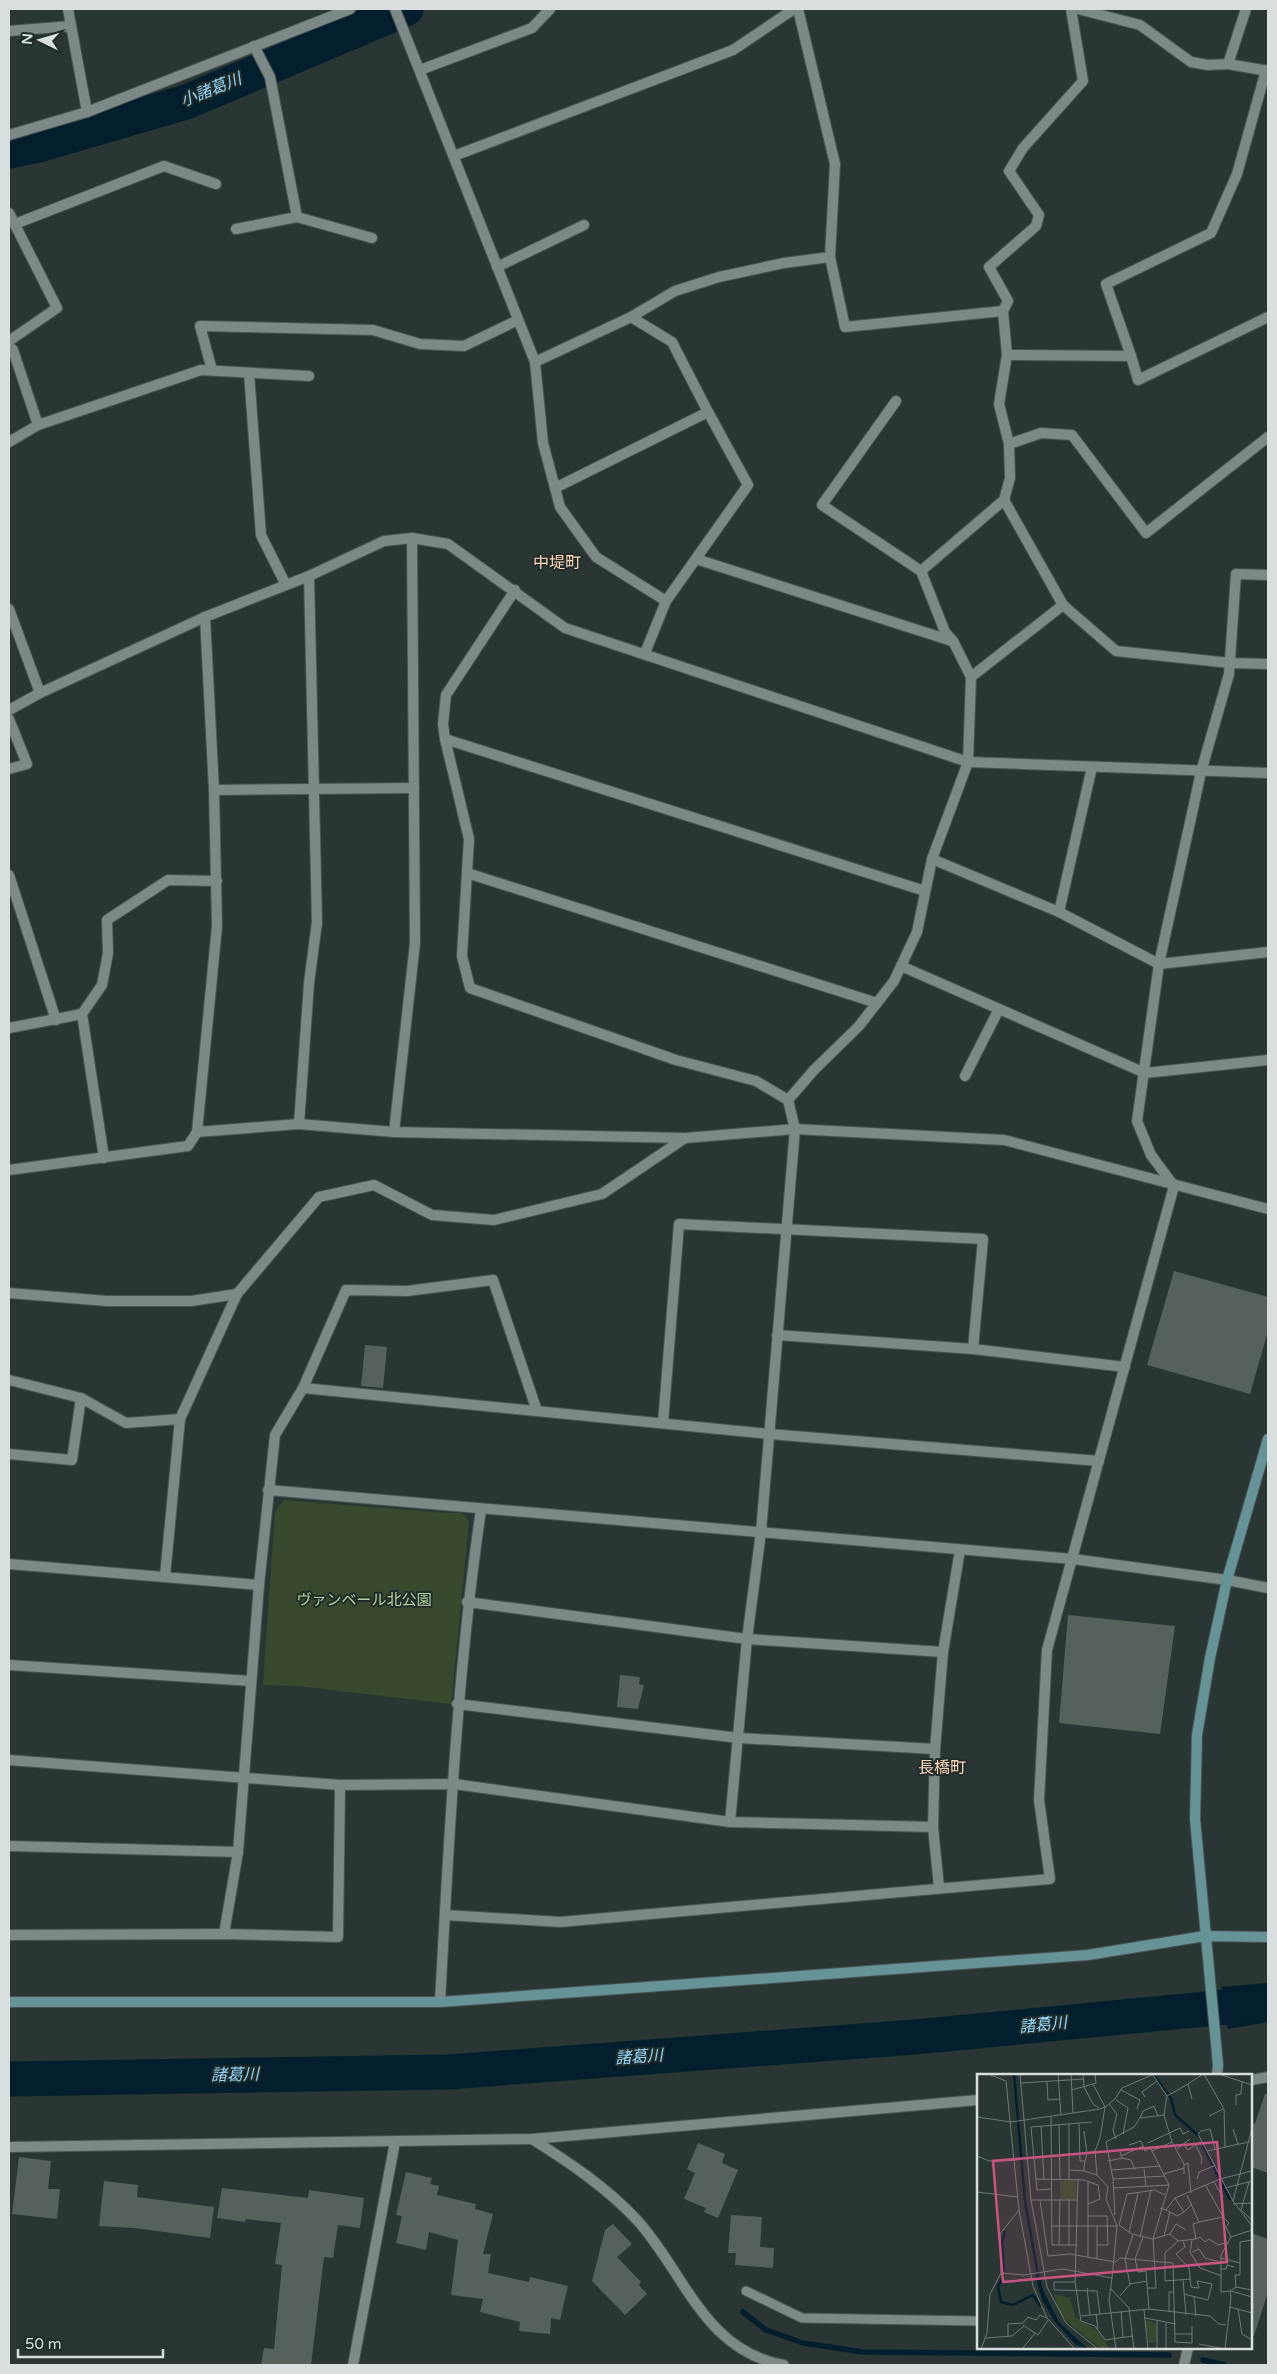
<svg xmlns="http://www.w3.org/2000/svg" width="1277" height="2374" font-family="'Varela Round','Noto Sans JP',sans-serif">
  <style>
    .green { fill: #3a492e }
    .water { fill: #031f2d }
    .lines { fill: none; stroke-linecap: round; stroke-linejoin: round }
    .stream { stroke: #031f2d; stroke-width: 5.5 }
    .river { stroke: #031f2d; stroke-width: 35 }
    .building { fill: #57615b }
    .lane-casing { stroke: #495352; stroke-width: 11 }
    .street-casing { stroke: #495352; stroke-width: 12 }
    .secondary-casing { stroke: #495352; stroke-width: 12 }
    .lane { stroke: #7c8986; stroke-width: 9 }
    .street { stroke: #7c8986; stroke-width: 10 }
    .secondary { stroke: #669496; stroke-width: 10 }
    .labels { text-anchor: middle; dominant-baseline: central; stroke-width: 4; stroke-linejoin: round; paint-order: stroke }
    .park-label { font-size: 15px; fill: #b4d59b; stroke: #202c2a }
    .water-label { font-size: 16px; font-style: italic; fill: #95d7fc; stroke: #202c2a }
    .neighbourhood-label { font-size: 16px; fill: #fed5b9; stroke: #202c2a }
    .inset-river { fill: none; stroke: #031f2d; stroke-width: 2.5 }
    .inset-road { fill: none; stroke: #707a78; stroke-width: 1 }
    .view { fill: #c95482; fill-opacity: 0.15; stroke: #c95482; stroke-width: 2.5 }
    .inset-edge { fill: none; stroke: #d8dfde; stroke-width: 2.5 }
  </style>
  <rect width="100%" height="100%" fill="#2a3634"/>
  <polygon class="green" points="284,1500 446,1513 461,1513 469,1521 451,1704 298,1686 263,1685 275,1512"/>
  <polygon class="water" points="1268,1983 1268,2022 1228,2029 1221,1987"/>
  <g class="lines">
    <g class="stream">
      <polyline points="743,2312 766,2330 803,2343 863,2352 1169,2355"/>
      <polyline points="1203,2360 1224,2365"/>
    </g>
    <g class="river">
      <polyline points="9,151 39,145 186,102 406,9"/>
      <polyline points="9,2079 448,2072 915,2037 1268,2003"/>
    </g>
  </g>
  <g class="building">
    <polygon points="1174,1271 1268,1297 1268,1331 1250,1394 1147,1365"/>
    <polygon points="365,1345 387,1347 383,1388 361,1386"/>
    <polygon points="1068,1615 1175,1626 1160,1734 1059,1723"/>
    <polygon points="620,1675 640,1677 639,1684 644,1685 638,1709 617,1707"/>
    <polygon points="1265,2094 1268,2094 1268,2173 1251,2167 1251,2123 1255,2124"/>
    <polygon points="698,2143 725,2154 722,2163 738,2170 718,2218 704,2212 706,2208 684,2199 695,2173 687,2169"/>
    <polygon points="19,2157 51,2161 48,2189 60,2189 57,2219 12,2214"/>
    <polygon points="406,2172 432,2178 430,2184 439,2186 437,2195 476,2204 475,2209 493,2214 483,2254 491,2254 488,2273 529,2282 530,2277 568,2286 560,2320 551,2318 550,2334 519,2331 520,2322 480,2312 483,2299 451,2295 458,2240 429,2232 426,2250 396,2243 402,2216 396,2215"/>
    <polygon points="104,2181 138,2185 137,2197 214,2207 210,2238 134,2228 99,2226"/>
    <polygon points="222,2188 308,2198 309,2190 364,2198 360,2228 338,2225 333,2258 324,2257 311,2365 261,2365 264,2348 274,2349 282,2265 275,2264 281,2223 246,2219 245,2222 217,2218"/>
    <polygon points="731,2215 762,2217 760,2247 774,2248 773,2268 735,2265 736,2253 728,2253"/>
    <polygon points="613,2224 632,2244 617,2257 641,2282 639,2285 647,2294 625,2315 592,2281 605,2230"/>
    <polygon points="1251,2233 1268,2239 1268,2292 1254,2336 1251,2336"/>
  </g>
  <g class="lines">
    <defs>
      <polyline id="lane" points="746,2291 802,2318 978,2321"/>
      <g id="street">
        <polyline points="68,9 87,112 350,9"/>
        <polyline points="395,9 535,362 543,443 555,488 708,412 672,342 631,317"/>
        <polyline points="798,9 835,164 830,257"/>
        <polyline points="1078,9 1140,25 1191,62 1208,65 1228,64 1268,71"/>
        <polyline points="9,31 70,26"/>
        <polyline points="254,46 270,77 297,217 372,238"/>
        <polyline points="1228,64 1246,9"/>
        <polyline points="420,70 532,28 550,9"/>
        <polyline points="9,135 87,112"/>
        <polyline points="454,156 733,50 794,9"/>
        <polyline points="9,213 57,308 9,341"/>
        <polyline points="15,224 164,166 216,184"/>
        <polyline points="236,229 297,217"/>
        <polyline points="497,267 584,225"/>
        <polyline points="1003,311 1008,301 989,267 1036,226 1039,215 1009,171 1023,148 1083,81 1071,9"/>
        <polyline points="9,346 13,350 38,425"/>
        <polyline points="1007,355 1131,356 1138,380 1268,317"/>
        <polyline points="1131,356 1106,284 1211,233 1237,174 1266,70"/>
        <polyline points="535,362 631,317 675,291 719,277 784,263 830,257 845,327 1003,311 1007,355 999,404 1009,444 1010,478 1004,500 921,571 945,632 953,641 971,677 968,762 932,859 917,932 894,981 859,1026 814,1070 788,1100"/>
        <polyline points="212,370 200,326 373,330 420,344 464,346 518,320"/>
        <polyline points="249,373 261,535 286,585"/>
        <polyline points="896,401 822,505 921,571"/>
        <polyline points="9,442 38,425 201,370 309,376"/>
        <polyline points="1009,444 1041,433 1072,435 1146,533 1268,437"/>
        <polyline points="555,488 560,507 596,557 666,601 645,653"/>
        <polyline points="1004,500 1063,605 1116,651 1230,663 1268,664"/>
        <polyline points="696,559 952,641"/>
        <polyline points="515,590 446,695 443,724 445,739 469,839 462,956 470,988 676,1060 756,1081 788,1100 795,1129 761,1532 747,1639 730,1822"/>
        <polyline points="666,601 748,485 708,412"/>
        <polyline points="9,609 40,693 205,617 309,576 384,541 412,538 448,544 565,628 968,762 1268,773"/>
        <polyline points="971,677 1063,605"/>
        <polyline points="9,710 40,693"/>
        <polyline points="9,719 27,764 9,769"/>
        <polyline points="445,739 925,891"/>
        <polyline points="214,790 414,788"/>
        <polyline points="932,859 1059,912 1159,964 1268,952"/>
        <polyline points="467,873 877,1003"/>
        <polyline points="9,875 56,1020"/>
        <polyline points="1059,912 1092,767"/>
        <polyline points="901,966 1145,1073 1268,1060"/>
        <polyline points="82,1014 102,985 108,953 107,920 168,880 217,881"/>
        <polyline points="9,1028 82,1014 104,1158"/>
        <polyline points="965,1076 999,1009"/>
        <polyline points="299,1124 309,983 317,922 309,576"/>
        <polyline points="197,1132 299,1124 394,1132 685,1138"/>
        <polyline points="394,1132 415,943 412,538"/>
        <polyline points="9,1170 188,1146 197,1132 217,926 214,790 205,617"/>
        <polyline points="9,1293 107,1301 191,1301 237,1294"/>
        <polyline points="777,1335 973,1349 1125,1367"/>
        <polyline points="9,1380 81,1398 126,1423 180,1419 237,1294 319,1197 374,1185 432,1215 494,1220 602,1194 685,1138 795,1129 1004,1140 1268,1209"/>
        <polyline points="303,1388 769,1434 1099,1461"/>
        <polyline points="663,1423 679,1224 983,1239 973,1349"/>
        <polyline points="9,1454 72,1460 81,1398"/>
        <polyline points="268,1490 1073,1559 1227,1580 1268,1588"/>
        <polyline points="9,1564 259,1585"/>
        <polyline points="165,1576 180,1419"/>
        <polyline points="467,1602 747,1639 943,1652"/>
        <polyline points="9,1665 251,1681"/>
        <polyline points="457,1704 739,1738 935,1749"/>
        <polyline points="9,1760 340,1785 454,1784 730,1822 933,1827"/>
        <polyline points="9,1846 238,1852"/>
        <polyline points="939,1887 933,1827 935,1749 943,1652 960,1550"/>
        <polyline points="445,1915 560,1922 1050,1879 1039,1800 1047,1650 1174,1186 1151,1155 1137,1121 1159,964 1201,772 1229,674 1236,574 1268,575"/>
        <polyline points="224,1934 238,1852 259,1585 275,1435 303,1388 346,1290 407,1291 493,1280 537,1411"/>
        <polyline points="9,1935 224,1934 338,1937 340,1785"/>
        <path d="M440 2002C449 1838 457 1673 481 1510"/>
        <polyline points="1217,2075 1218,2065"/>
        <polyline points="1251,2080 1268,2077"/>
        <path d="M532 2139C570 2163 606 2187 637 2220 685 2273 704 2351 784 2365"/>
        <polyline points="9,2147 532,2139 978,2100"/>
        <polyline points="353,2365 395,2142"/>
        <polyline points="1184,2365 1188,2348"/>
      </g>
      <g id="secondary">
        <polyline points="9,2002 440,2002 1088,1955 1205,1936 1268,1937"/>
        <polyline points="1218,2065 1195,1819 1197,1735 1210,1658 1227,1580 1268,1439"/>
      </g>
    </defs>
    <use href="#lane" class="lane-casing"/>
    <use href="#street" class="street-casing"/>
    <use href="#secondary" class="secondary-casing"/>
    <use href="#lane" class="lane"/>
    <use href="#street" class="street"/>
    <use href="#secondary" class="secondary"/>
  </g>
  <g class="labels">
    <g class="park-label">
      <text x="364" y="1600">ヴァンベール北公園</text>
    </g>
    <g class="water-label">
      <text transform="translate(211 90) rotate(-22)">小諸葛川</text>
      <text transform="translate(1043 2025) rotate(-6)">諸葛川</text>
      <text transform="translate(639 2057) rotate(-4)">諸葛川</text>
      <text transform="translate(235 2075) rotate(-1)">諸葛川</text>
    </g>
    <g class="neighbourhood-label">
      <text x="557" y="563">中堤町</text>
      <text x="942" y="1768">長橋町</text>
    </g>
  </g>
  <g transform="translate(977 2074)">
    <rect width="275" height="275" fill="#2a3634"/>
    <path d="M99 106 100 125H83V107ZM77 220 93 224 98 243 120 256 133 275H124L93 250 82 237ZM168 246 179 249V267L176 269H172Z" fill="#3a492e"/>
    <path d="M58 200H62L66 216 82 248 111 275 98 270 78 248 65 226Z" fill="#031f2d"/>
    <path class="inset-river" d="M37 0 48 127 61 201M176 0 194 24 198 41 222 62M226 72 253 126M27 198 25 169 28 157M27 201 21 213 24 228 36 231 56 221 64 233"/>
    <path class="inset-road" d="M11 0 29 7 42 136 56 212 70 244 98 275M43 0 54 126 70 213 89 249 121 275M81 0 84 41M94 0 96 39M106 0 107 13 116 30 122 34M227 0 247 35 248 73M242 0 275 11M70 8 71 26 83 25M44 9 107 5M95 16 119 9 118 0M144 16 163 26 160 35M190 22 211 10M168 23 165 18 180 7M215 25 211 10 226 0M139 26 151 34 146 60M132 30 140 40 136 56 139 65M259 31V21L264 20 265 8M74 42 75 171M232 42 246 35M0 43 34 48 123 35 128 33 116 10M163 44 166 37 177 32 181 42M102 49 103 87H108M82 50 83 105M92 50V105M64 52 67 106M275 54 256 127 275 152M256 55 261 70M107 57 110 79M195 68 207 90V100M171 69 203 54 206 60 212 57M152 71 164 67 168 77 173 74 175 77M207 71 211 76 223 68M219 71 225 85 224 90M200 75 213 65M118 77 120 101M230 77 221 60 224 57 233 55 238 75M0 82 12 87 37 86M144 82 166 72M145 84 154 86 158 96M131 87 145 84 142 75M207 91 211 89 214 119M167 95 169 113M92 96 107 97M135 96 183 92M187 100 207 94M59 105 107 106 121 111 123 125 111 130M101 105 98 208 104 247 118 252 128 266 156 262M136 105 188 102M220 105 222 98 237 92M237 108 246 123M272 108 264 136 275 146M229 112 246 143M136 114 192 111M248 114 275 107M74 115 60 116 54 53 115 48M0 118 41 123M54 126H101M63 126 71 182 93 180 138 188 143 184 196 189 198 268 215 269V252M256 127 230 77 272 68M215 130 207 138 198 124 243 105 275 97M256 130 275 129M183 134 189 136 198 124M42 136 23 160 24 199 47 201 86 195 135 204 132 226 139 275M189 136 200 142 207 138M138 141 136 105 129 68 157 53 163 44 187 41M111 142H130L131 171H120M222 148 246 143 252 149 249 153 254 163M142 151 155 160 176 165 193 160 201 167 219 165 216 150 222 148 210 121M142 151 150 120 178 116 188 121M74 152H141M152 159 161 119M193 160 199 150 209 156M156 161 148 185 153 210 170 207M187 162 193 138M163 163 174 116M166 163 158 185 161 198 169 197 172 235M219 165 223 163 228 168 232 165 241 171 248 169M215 166 213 178 223 194 245 202M201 167 188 179V207L214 205M206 167 208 173 199 180 212 194 214 213 222 214 220 207 235 210 231 226 207 220M82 170 83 125M75 171H101M92 171V125M215 178 222 175 228 184 243 188M111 184V108M244 184 263 189V168L275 166M120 185V152M243 195H249L250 191 257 193M135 204 140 152 129 125 131 113 120 101 107 97V92L110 79 118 77 123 64 128 33 138 25 145 14 177 0M206 206 209 241M98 208H77V216L120 217 123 240M259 213 275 216M110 214 113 241M133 214 152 234 157 275M171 214H179L176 165 192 111 175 77 195 68 187 41 190 22 176 1M253 217 259 213 258 201H263V189M254 217 275 223M143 222 153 210M217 223 219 242M253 233 275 239M261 235 265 260 275 266M167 236 171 275M144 237 146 263M192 238V218H197M119 240 121 255M104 242 172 235 233 242 242 250 249 251M168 244 199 250M180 247V275M46 251 61 261 71 246M198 260H215M31 262V250L46 249 51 243 59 246 63 241 70 244M9 264 35 262 47 252M222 270 248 275M4 275 10 259 13 220 24 199M45 275 58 259M189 275V249M248 275 254 224 253 217 244 218V181L254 163 275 156"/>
    <path class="view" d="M240 68 250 188 26 208 16 87Z"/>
    <rect width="275" height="275" class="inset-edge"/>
  </g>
  <rect width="1277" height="2374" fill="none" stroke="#d8dfde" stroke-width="20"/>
  <g transform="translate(40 40) rotate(275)" stroke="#202c2a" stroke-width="4" paint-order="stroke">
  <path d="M0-4L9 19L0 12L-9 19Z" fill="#d8dfde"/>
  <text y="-8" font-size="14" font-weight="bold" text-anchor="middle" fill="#d8dfde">N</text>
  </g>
  <path d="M18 2349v8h145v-8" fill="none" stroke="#d8dfde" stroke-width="2.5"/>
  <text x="25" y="2349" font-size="15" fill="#d8dfde" stroke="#202c2a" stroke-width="4" paint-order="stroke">50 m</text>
</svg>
